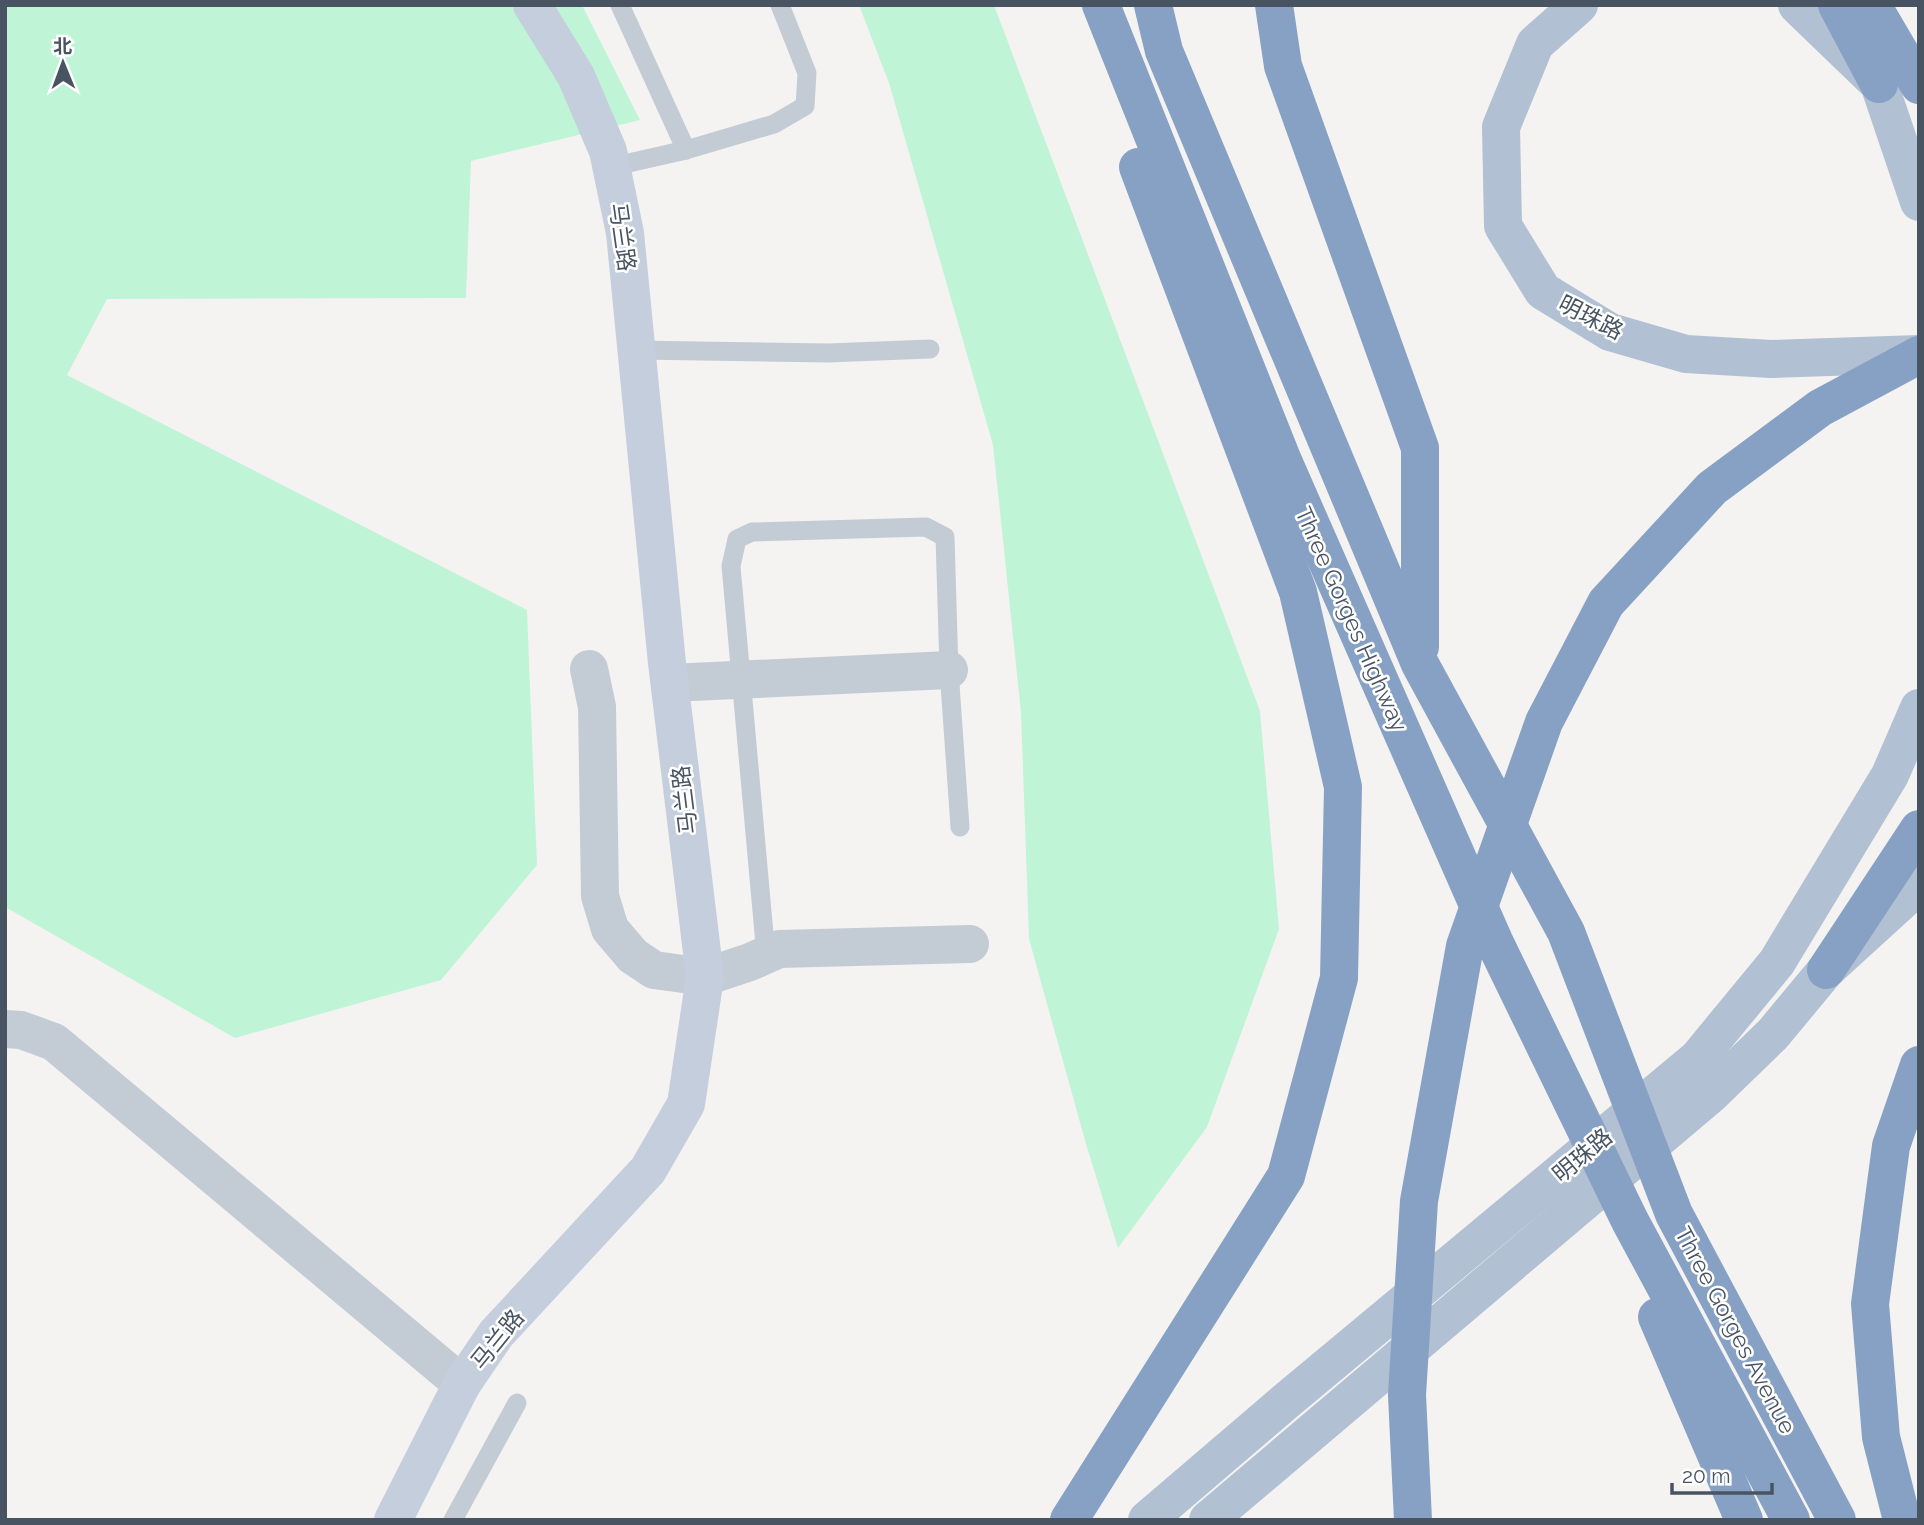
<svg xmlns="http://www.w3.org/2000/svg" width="1924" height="1525" font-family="Raleway,'Noto Sans SC',sans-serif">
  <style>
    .green { fill: #c0f4d7 }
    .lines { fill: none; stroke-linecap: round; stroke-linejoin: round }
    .lane { stroke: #c3ccd5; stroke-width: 19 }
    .street { stroke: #c3ccd5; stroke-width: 38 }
    .secondary { stroke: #c4cedc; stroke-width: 38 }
    .primary { stroke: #b1c0d2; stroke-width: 38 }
    .highway { stroke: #87a1c4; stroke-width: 38 }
    .labels { text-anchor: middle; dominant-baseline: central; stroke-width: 5; stroke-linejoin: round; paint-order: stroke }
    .street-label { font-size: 23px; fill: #485462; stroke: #fff }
  </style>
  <rect width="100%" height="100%" fill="#f5f3f2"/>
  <g class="green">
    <polygon points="5,5 582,5 640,120 471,161 466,298 107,299 67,375 527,610 537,865 441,980 235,1038 5,907"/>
    <polygon points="859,5 994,5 1260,711 1279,929 1207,1127 1118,1248 1086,1144 1029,939 1021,713 993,445 889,83"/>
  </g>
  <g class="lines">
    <g class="lane">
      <polyline points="620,5 686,150"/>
      <polyline points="611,167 686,150 774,124 805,106 807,73 780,5"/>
      <polyline points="636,350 828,353 930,349"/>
      <polyline points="766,956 731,566 737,539 752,532 926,527 945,537 949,670 960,827"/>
      <polyline points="453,1520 517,1403"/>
    </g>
    <g class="street">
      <polyline points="589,669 597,707 600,896 610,929 633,956 654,970 705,977 750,962 779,949 970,944"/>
      <polyline points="670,683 949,670"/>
      <polyline points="5,1029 21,1030 54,1042 462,1384"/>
    </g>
    <polyline class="secondary" points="393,1520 462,1384 496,1334 648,1170 686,1104 705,977 667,663 625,233 608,151 576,76 532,5"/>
    <g class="primary">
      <polyline points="1579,5 1535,44 1501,127 1503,226 1543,291 1610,332 1686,354 1771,359 1919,354"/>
      <polyline points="1797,5 1879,84 1919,202"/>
      <polyline points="1147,1520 1286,1401 1698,1058 1777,962 1890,775 1919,708"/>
      <polyline points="1208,1520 1710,1095 1773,1034 1826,970 1919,885"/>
    </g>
    <g class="highway">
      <polyline points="1101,5 1283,461 1494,941 1630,1221 1791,1520"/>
      <polyline points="1153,5 1164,51 1420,664 1566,932 1674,1214 1837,1520"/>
      <polyline points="1274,5 1283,66 1420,448 1420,647"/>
      <polyline points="1837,5 1879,84"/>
      <polyline points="1872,5 1919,85"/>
      <polyline points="1826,970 1919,829"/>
      <polyline points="1657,1317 1744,1520"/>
      <polyline points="1069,1520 1286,1176 1339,978 1343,787 1298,592 1138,167"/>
      <polyline points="1413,1520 1407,1395 1419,1201 1465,946 1544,722 1606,603 1712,488 1820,408 1919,355"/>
      <polyline points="1902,1520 1881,1437 1870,1304 1891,1146 1919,1065"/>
    </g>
  </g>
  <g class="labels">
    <g class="street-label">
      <text transform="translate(623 237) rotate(82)">马兰路</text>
      <text transform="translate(1591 317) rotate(27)">明珠路</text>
      <text transform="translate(1352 619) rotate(66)">Three Gorges Highway</text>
      <text transform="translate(684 800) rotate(-97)">马兰路</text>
      <text transform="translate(1582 1155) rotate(-40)">明珠路</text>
      <text transform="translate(1736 1330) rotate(62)">Three Gorges Avenue</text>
      <text transform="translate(497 1339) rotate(-51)">马兰路</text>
    </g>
  </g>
  <rect width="1924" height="1525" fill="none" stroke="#485462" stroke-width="14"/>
  <g transform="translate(63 63) rotate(359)" stroke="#ffffff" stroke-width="5" paint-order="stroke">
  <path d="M0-5L12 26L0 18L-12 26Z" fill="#485462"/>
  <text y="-10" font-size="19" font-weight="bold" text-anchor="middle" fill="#485462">北</text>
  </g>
  <path d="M1672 1483v10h100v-10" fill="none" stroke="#485462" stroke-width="3.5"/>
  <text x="1682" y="1483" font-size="21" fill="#485462" stroke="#ffffff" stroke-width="5" paint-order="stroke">20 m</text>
</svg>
